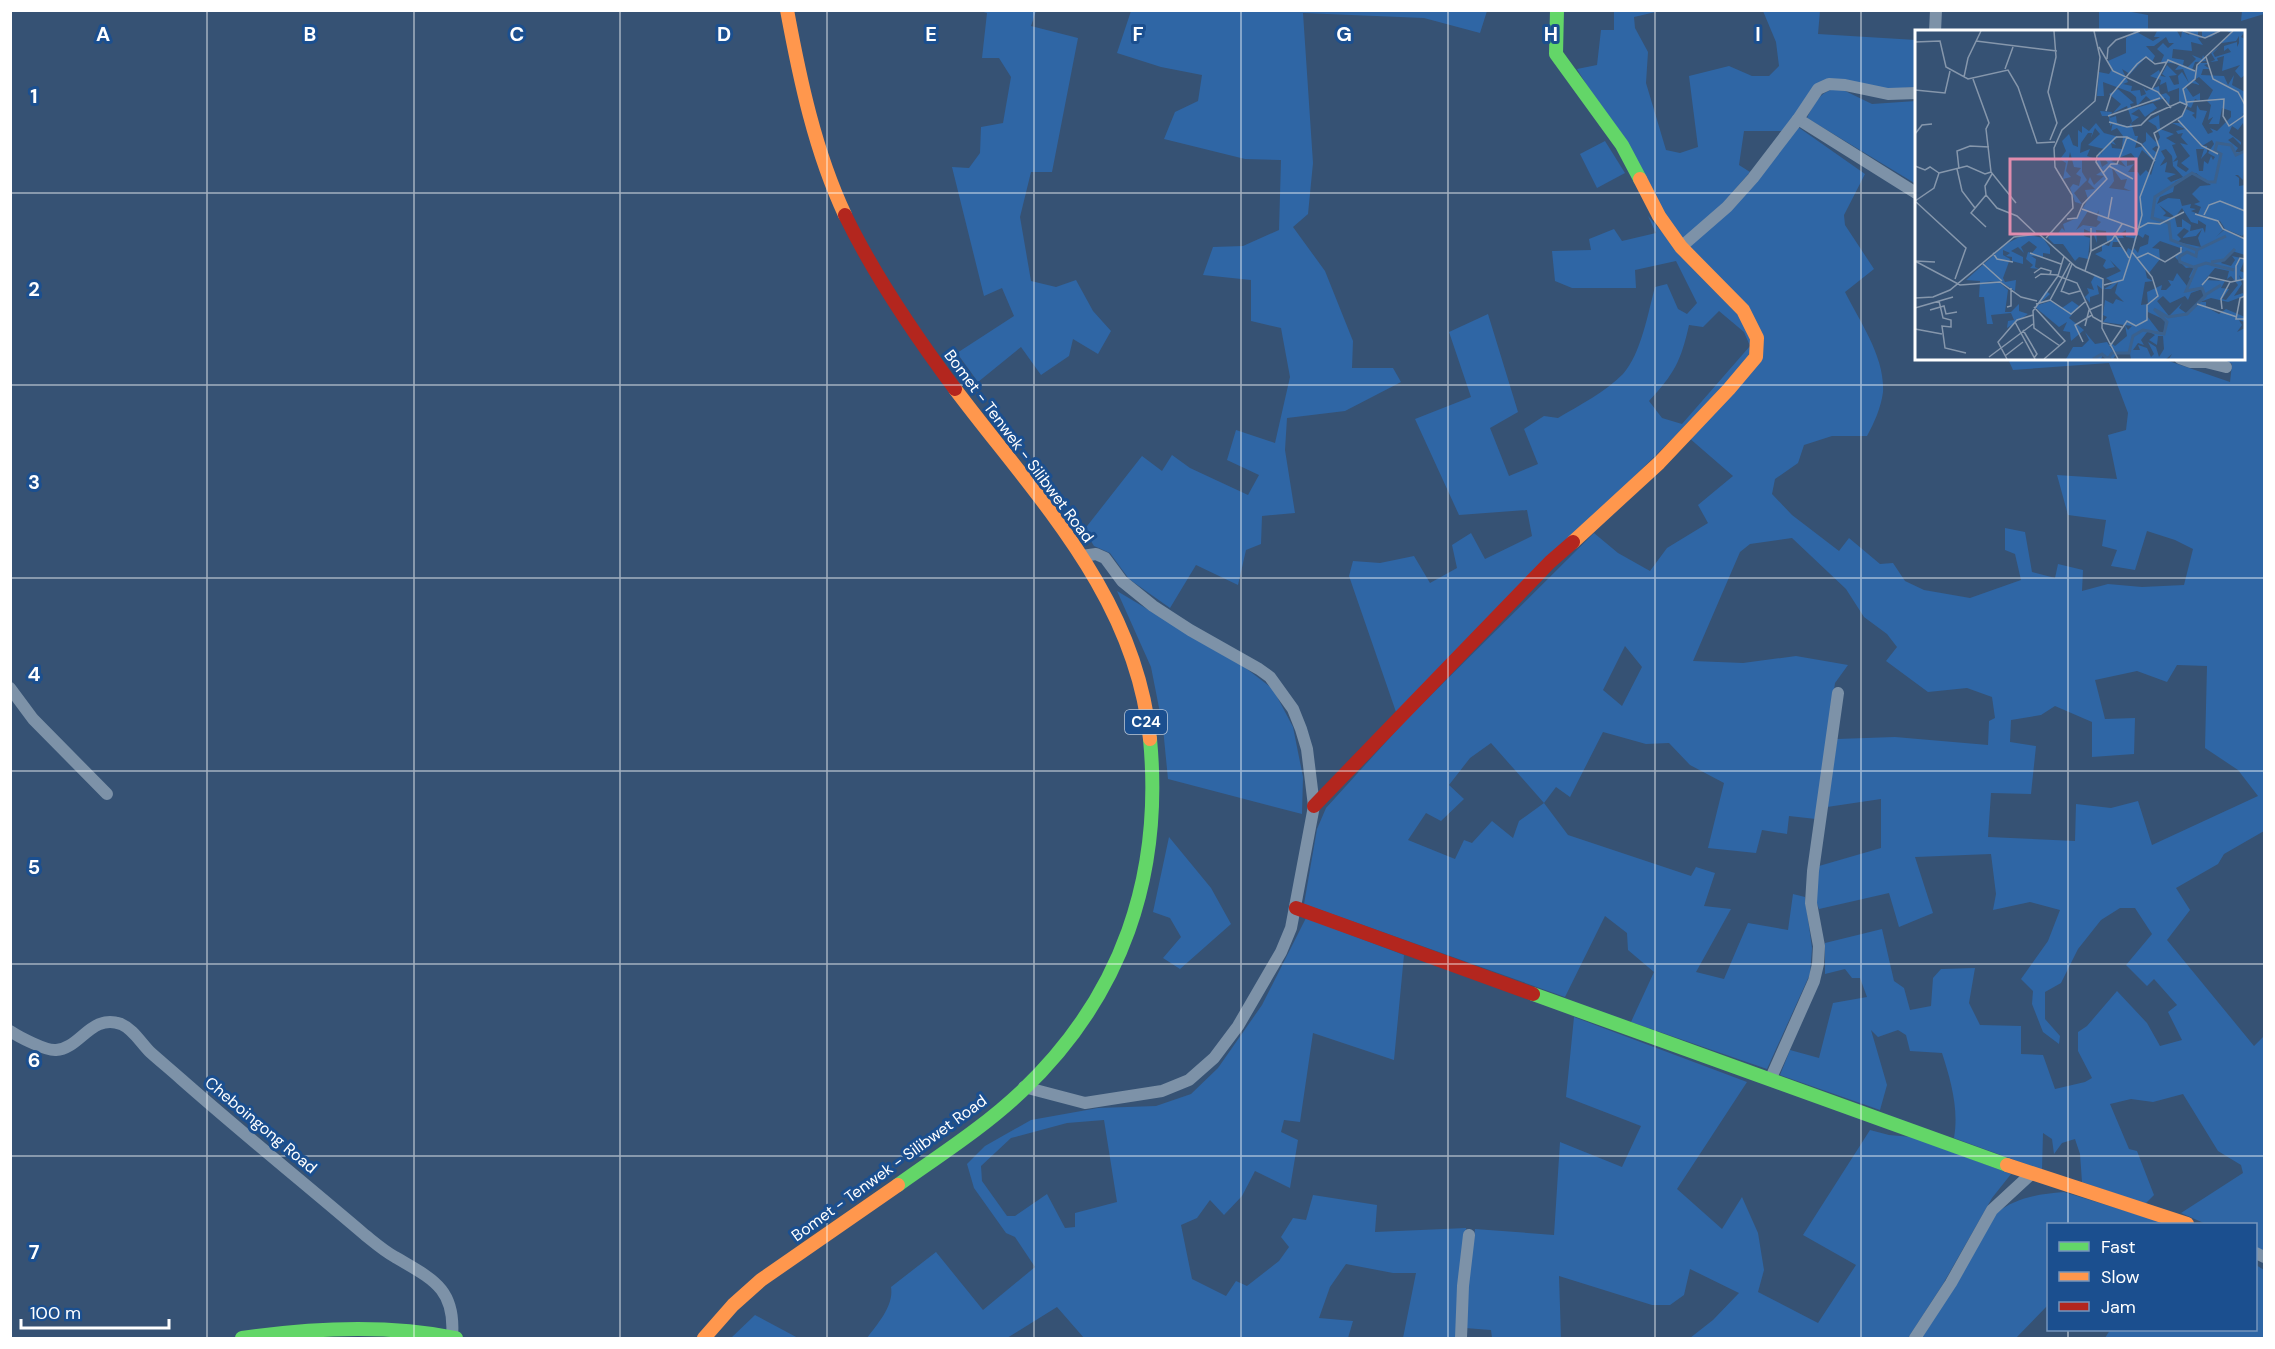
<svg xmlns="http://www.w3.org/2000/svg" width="2275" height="1349" font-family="'DM Sans',sans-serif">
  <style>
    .green { fill: #2f66a5; fill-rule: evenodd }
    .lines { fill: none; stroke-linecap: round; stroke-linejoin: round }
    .street { stroke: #7d92a8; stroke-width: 12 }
    .fast { stroke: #63d668; stroke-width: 14 }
    .slow { stroke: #ff974d; stroke-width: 14 }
    .jam { stroke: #b3261e; stroke-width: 14 }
    .grid { fill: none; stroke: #fff; stroke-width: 1.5; stroke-opacity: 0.55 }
    .labels { text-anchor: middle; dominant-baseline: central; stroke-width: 6; stroke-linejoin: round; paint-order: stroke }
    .shield { fill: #1b4f8f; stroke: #bbcadd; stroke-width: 1.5 }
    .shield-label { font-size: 15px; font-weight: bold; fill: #fff }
    .street-label { font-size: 16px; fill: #fff; stroke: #1b4f8f }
    .inset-river { fill: none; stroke: #3b618d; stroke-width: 3 }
    .inset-road { fill: none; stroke: #8697ac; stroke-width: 1.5 }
    .view { fill: #e08cad; fill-opacity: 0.15; stroke: #e08cad; stroke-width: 3 }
    .inset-edge { fill: none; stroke: #fff; stroke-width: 3 }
    .grid-label { font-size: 20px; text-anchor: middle; font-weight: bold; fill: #fff; stroke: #1b4f8f; stroke-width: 6; stroke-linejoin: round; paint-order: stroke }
  </style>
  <rect width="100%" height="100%" fill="#365274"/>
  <g class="green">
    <polygon points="980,11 1036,11 1031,26 1078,38 1052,172 1031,172 1020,217 1031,281 1056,287 1076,280 1093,311 1111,331 1098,354 1073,339 1069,356 1041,375 1021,347 978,382 957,353 1014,316 1002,288 984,296 952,167 969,168 980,153 981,127 1003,123 1011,77 999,58 982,58 987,13"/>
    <polygon points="1131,11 1487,11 1480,33 1424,18 1303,13 1313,163 1308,214 1293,227 1325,271 1353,341 1352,368 1393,368 1401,382 1345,411 1287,418 1285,450 1295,513 1262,516 1261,544 1246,550 1238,585 1196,565 1170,608 1129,579 1110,553 1094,546 1084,530 1142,456 1162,471 1172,455 1190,468 1248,495 1259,475 1227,460 1236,430 1275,443 1290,377 1281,328 1251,321 1251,280 1203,275 1213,247 1243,246 1279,230 1281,160 1245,159 1164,139 1175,112 1198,101 1202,75 1161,67 1117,53"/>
    <polygon points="1614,11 1660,11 1634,17 1635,28 1648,52 1646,83 1666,150 1680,153 1698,147 1689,76 1729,66 1752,76 1769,76 1779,66 1776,42 1763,11 1820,11 1818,34 1916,40 1916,87 1879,90 1841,79 1828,79 1783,131 1744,131 1739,165 1750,172 1718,209 1682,242 1577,69 1597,65 1601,30 1614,30"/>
    <polygon points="2099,11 2126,11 2148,15 2148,31 2099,31"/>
    <polygon points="2242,11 2264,11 2264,14 2241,21"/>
    <path d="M1839 88 1872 104 1916 101V184L1807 118C1815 102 1820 91 1839 88Z"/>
    <path d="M1798 127 1865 174 1844 215 1845 225 1874 269 1845 292C1860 322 1885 357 1883 392 1881 408 1874 423 1867 436H1832L1804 445 1798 463 1775 479 1772 494 1792 515 1839 551 1849 538 1880 564 1893 563 1905 581 1924 590 1970 598 2021 580 2015 554 2005 550V528L2025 532 2032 572 2055 578 2058 564 2083 570 2082 591 2108 584 2142 587 2184 585 2193 549 2175 540 2147 531 2135 570 2111 566 2117 550 2102 546 2106 520 2068 515 2057 475 2117 479 2108 435 2126 430 2128 413 2109 363 2013 370 2008 359H2163L2230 382 2232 364 2222 359 2244 358V227H2264V831L2224 854 2218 864 2176 888 2190 910 2167 940 2254 1046 2264 1036V1251L2256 1247V1224H2206L2181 1213 2243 1173 2241 1165 2218 1151 2183 1094 2153 1102 2131 1099 2110 1104 2129 1149 2137 1151 2154 1195 2145 1204 2082 1182 2080 1154 2075 1139 2062 1143 2054 1154 2052 1139 2043 1133 2042 1170 1954 1138C1959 1109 1951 1081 1942 1053L1910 1051 1906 1035 1898 1030 1878 1037 1871 1030 1887 1085 1880 1110 1780 1075 1790 1050 1819 1058 1833 1003 1867 997 1860 978H1852L1845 969 1825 974V943L1882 929 1894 981 1904 988 1910 1010 1931 1006 1933 978 1941 969 1975 968 1969 1003 1980 1025 2021 1026V1054L2043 1055 2055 1089 2085 1082 2092 1078 2078 1051V1032L2087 1026 2117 991 2147 1023 2160 1046 2182 1040 2168 1012 2177 1005 2154 979 2147 986 2126 965 2152 934 2135 908H2120L2101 920 2078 949 2061 983 2045 992V1019L2060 1036 2059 1044 2043 1032 2032 1004 2033 991 2021 979 2048 941 2060 910 2030 902 1993 910 1996 894 1991 854 1915 857 1933 913 1899 927 1889 893 1819 909 1815 898 1819 866 1881 848V799L1827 807 1837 739 1895 737 1988 745 1989 721 1995 718 1992 697 1967 688 1928 692 1886 661 1897 647 1887 634 1864 617 1846 589 1792 538 1750 544 1740 552 1693 661 1743 663 1796 656 1848 665 1835 683 1816 819 1789 816 1787 834 1762 830 1756 853 1708 848 1724 783 1690 765 1669 743 1646 744 1603 732 1570 797 1556 787 1544 803 1568 835 1691 876 1696 867 1715 873 1704 906 1731 909 1696 972 1724 979 1748 923 1788 930 1793 894 1805 897 1812 948 1810 974 1767 1069 1631 1022 1654 972 1628 950 1627 933 1605 916 1565 997 1304 904 1317 829 1326 808 1405 721 1594 533 1618 553 1650 571 1667 548 1708 523 1698 505 1733 476 1688 437 1763 341 1689 248ZM1625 646 1642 667 1622 706 1603 690ZM2177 665 2207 666 2205 748 2238 770 2258 796 2152 845 2138 801 2111 808 2076 804 2075 841 1988 837 1991 793 2031 794 2036 746 2010 742 2011 720 2041 715 2055 706 2092 722V757L2134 754 2135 718 2105 719 2095 680 2137 671 2167 682ZM1491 743 1544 803 1519 821 1513 838 1492 821 1472 843 1464 840 1455 859 1408 840 1426 813 1441 821 1464 799 1449 785 1470 758Z"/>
    <polygon points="1605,141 1625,173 1597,188 1580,154"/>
    <path d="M1648 216 1677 249 1722 291 1755 340 1742 370 1396 712 1349 576 1353 561 1380 563 1414 556 1430 583 1457 568 1452 545 1471 533 1485 559 1532 536 1527 510 1459 515 1415 419 1471 397 1449 332 1488 314 1518 412 1490 428 1509 476 1538 464 1524 429 1544 416 1558 418C1580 405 1605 392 1623 374 1641 354 1648 313 1655 287L1667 284 1678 309 1687 314 1697 303 1676 261 1635 270 1636 288H1572L1555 281 1552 251 1591 250 1589 239 1614 229 1622 241 1656 233ZM1719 311 1744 332 1750 346 1682 424 1662 418 1649 401C1674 374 1681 361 1689 325L1703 327Z"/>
    <polygon points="1117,591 1243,666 1273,689 1293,727 1303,777 1302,814 1168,779 1163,728 1151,667"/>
    <polygon points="1169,837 1211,888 1231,924 1180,969 1163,958 1181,937 1170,918 1153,912"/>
    <path d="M1306 918 1404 955 1394 1060 1313 1033 1300 1122 1284 1120 1281 1132 1298 1140 1290 1188 1255 1171 1242 1196 1224 1215 1210 1200 1197 1218 1181 1225 1192 1279 1226 1296 1236 1281 1247 1286 1279 1261 1289 1247 1281 1237 1293 1218 1306 1220 1313 1195 1377 1205 1375 1232 1466 1228 1456 1338H1403L1416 1273H1393L1346 1264 1330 1287 1319 1318 1353 1321 1348 1338H1084L1057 1307 1007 1338H867C878 1323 894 1306 891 1287L936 1252 983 1310 1035 1267 1015 1237 1006 1233 974 1188 967 1164 985 1146 1031 1120 1098 1108 1156 1106 1191 1094 1218 1068 1262 1005ZM1104 1120 1117 1202 1075 1213V1227L1065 1228 1047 1194 1015 1216H1007L982 1181 981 1166 1011 1138 1067 1123Z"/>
    <polygon points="1574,1017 1747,1082 1677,1189 1722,1229 1742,1197 1758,1233 1764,1270 1758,1292 1818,1323 1856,1265 1803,1235 1870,1130 1889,1135 1912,1137 2011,1174 1992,1198 1943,1284 1908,1338 1690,1338 1713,1320 1739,1293 1690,1269 1684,1295 1670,1305 1652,1305 1559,1276 1561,1338 1492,1338 1491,1330 1465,1328 1468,1282 1475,1229 1554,1235 1560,1142 1622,1167 1641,1126 1566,1097"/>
    <path d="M2064 1192 2168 1224H2048V1305L2016 1338H1922L1996 1213C2017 1197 2039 1194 2064 1192Z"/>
    <polygon points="2256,1265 2264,1270 2264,1338 2105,1338 2110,1330 2256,1330"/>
    <polygon points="755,1315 798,1338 731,1338"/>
  </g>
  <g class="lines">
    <g class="street">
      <polyline points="1935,32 1936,10"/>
      <polyline points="1798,119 1916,193"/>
      <polyline points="1681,247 1727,207 1753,178 1798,119 1818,89 1829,84 1845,85 1888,94 1916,93"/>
      <polyline points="2180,358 2191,362 2206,362 2226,367"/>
      <polyline points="10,688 33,719 107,794"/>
      <path d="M10 1031C19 1037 46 1051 56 1050 80 1049 91 1013 121 1024 133 1029 141 1043 150 1052 160 1061 171 1070 181 1079 241 1132 304 1183 365 1235 375 1243 384 1251 395 1257 432 1279 456 1288 452 1337"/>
      <polyline points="1770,1080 1814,981 1818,964 1819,946 1811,903 1813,871 1838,693"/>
      <polyline points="1024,1087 1085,1103 1162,1091 1189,1080 1214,1058 1238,1026 1281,952 1291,928 1314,806 1307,749 1301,729 1293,709 1270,677 1259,669 1190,630 1153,606 1122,581 1105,558 1096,554 1082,556"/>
      <polyline points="2256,1253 2264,1257"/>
      <polyline points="1461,1338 1463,1286 1469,1235"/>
      <polyline points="1915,1338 1951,1283 1992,1210 2031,1174"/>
    </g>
    <g class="fast">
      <polyline points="1557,10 1556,54 1622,145 1640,179"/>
      <polyline points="1533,994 2007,1165"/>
      <path d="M898 1185C940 1155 984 1127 1022 1091 1122 996 1163 876 1150 739"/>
      <path d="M242 1338C311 1328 387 1324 456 1338"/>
    </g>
    <g class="slow">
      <path d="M787 10C800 80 815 151 845 215"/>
      <path d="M955 389C1037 498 1136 596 1150 739"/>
      <polyline points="1573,542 1659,463 1729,389 1756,357 1757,338 1743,310 1681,247 1659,216 1640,179"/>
      <polyline points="2007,1165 2187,1224"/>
      <polyline points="704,1338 733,1305 761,1280 898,1185"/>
    </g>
    <g class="jam">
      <path d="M845 215C875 277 914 334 955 389"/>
      <polyline points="1314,806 1550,562 1573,542"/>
      <polyline points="1296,908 1533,994"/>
    </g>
  </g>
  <path class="grid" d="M207 10V1338M414 10V1338M620 10V1338M827 10V1338M1034 10V1338M1241 10V1338M1448 10V1338M1655 10V1338M1861 10V1338M2068 10V32M10 193H1916M2244 193H2264M2068 358V1224M10 385H2264M10 578H2264M10 771H2264M10 964H2264M10 1156H2264M2068 1330V1338"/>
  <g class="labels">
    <rect class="shield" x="1125" y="710" width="42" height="24" rx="4.5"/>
    <g class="shield-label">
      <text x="1146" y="722">C24</text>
    </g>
    <g class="street-label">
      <text transform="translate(1019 446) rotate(53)">Bomet - Tenwek - Silibwet Road</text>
      <text transform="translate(261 1125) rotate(40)">Cheboingong Road</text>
      <text transform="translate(889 1168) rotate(-36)">Bomet - Tenwek - Silibwet Road</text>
    </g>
  </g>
  <g transform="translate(1915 30)">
    <rect width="330" height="330" fill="#365274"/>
    <path d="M220 1 238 11 245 7H239L242 1H262L266 8 267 1 274 5 275 1H283V6L287 7V1H305L296 7 283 8 288 15 276 12 277 21 258 19 257 28 269 30 268 35 273 37 281 29 277 25 287 29 288 25 291 31 280 32 277 40 280 41 285 33H295L289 35 295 39H288L286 45 309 46 313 55 319 45 317 55 330 62V83L327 84 330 85V102L328 93 323 100 317 96 314 103 326 112V115L318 107 313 110 323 118 320 122H330L328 150 323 145H320L324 148V156L330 155V203L327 206 310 199 305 191 301 190 308 200 301 207 309 200 330 209V225L317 221 306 233 316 236 320 230 317 226 330 229 325 241 330 243V253L324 245 327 254 319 266 328 263 329 266 313 272 296 268 285 272H291V277L304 284 311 279 330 287V292L324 290 327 295 322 302 330 298 328 329H254L257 324 251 329H216L215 324 202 323 198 329 188 325 186 329H151L158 317H167L174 310 170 302 180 314 192 312 199 323 193 311 200 316 212 306 210 295 213 300 217 296 188 292 192 287 188 285 190 270 198 274 201 269 209 272 200 263 203 252 196 259H187L182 255 184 264 175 267V273L170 267 174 263 172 258 179 260 176 252 180 245 187 249 189 259 199 253 191 248 206 241 195 230 200 237 191 239 188 236 191 230 180 224 187 221V214L194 216 196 211 192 212 191 201 181 200 182 213 178 203 169 199V206L175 208 173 229 164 227 160 231 148 214H139L133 208 137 202 142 205 147 198 150 201 148 194 162 188 173 169 170 160 180 159 173 152 175 147 179 155 189 146 181 145 187 141 182 133 184 121 189 128 185 130 187 137 193 133 186 124 189 119 173 115 185 104 180 98 176 108 177 103H173L166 113 165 123 175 119 172 126 178 128 167 130V142L172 150 159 163 167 174 160 172 155 158 158 154 164 156 166 147 161 144 166 138 159 137 155 122 151 141 156 147 148 149 151 133 145 129 151 121 147 111 154 104 158 115 163 117V100L167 103V96L174 101 181 93 189 103 204 107 198 111 201 115 196 113 197 118 207 119 208 106 202 98 196 101 198 92 195 96 194 86H187L185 81 197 82 195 88 201 86 202 93 214 97 217 91 212 76 198 83 206 74 194 64 203 59 219 73 215 74 217 79 238 73 242 78 230 87 224 79 216 84 224 87 216 93 220 106H223L220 118 229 116 227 114 231 111V102L242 113 245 107 241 96 233 91 244 85 245 99 259 104 251 108 261 114 257 115 262 127 258 132 263 130 262 136 271 142 274 139 266 133 275 126 265 113 273 115 266 107 268 103 263 104 261 101 270 99 257 93H266L263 90 271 79 280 83 277 85 281 89 282 75 285 80 292 81 287 94 293 104 298 102 295 98 302 101 316 87V81L307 78 304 94H294L298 87 293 90 296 75 292 71 298 60 284 47 279 50 285 55 277 53 271 57 278 67 285 63V71L280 69 276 78 264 72V58L253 62 251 52 245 55 246 50 235 46 244 40 246 46 251 47 247 44 252 35 262 45 254 46 259 55 264 54 263 46 267 42 274 53 268 39 260 40 265 34 246 32 249 25 242 19 248 13 253 18 259 13H254L251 7 239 16H231L240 26 237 32 231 27 215 44 207 39 213 52 208 54 217 56 216 61 225 60 226 66 231 64 228 57 231 61 244 56 245 65 251 63 255 67 254 75 250 68 238 72 231 66 222 76 221 67 215 62 188 52 189 66H182L184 42 194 44 197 39 193 31 211 23V8ZM297 110 299 114 293 123 300 127 298 130 296 126 293 134 289 131 288 141H284L281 119H289L286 129 292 122V116H287ZM241 116 244 117 236 145 231 140 225 146 223 142H213L219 134 212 136V129L206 131 211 137 196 131 216 123 222 130 227 120 240 132 242 123 237 119ZM251 119 257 126 258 136 268 147 256 152 252 148 261 144 250 142 252 132 245 136 250 128 246 121ZM197 137 206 150 212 149 209 158 216 161 194 158 199 151ZM281 143 296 155 285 156 277 164 285 172 279 174 286 177 283 184 276 181 281 179 275 178 276 174 267 176 265 169 253 168 242 174 245 167 258 162 260 152ZM244 175 260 187 267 178 276 192 283 194V190L291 195 290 203 288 198 275 201 276 195 267 189V197H262L260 188 248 186 251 183ZM184 180 182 190 186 192 181 197 168 195 161 200 173 181 182 184ZM269 198 274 201 267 208 281 206 287 199 283 208 286 217 263 212 266 209 262 205ZM211 200V207L219 208V215L222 204 228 208 230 204 234 206 233 214 225 217 223 223 219 218 218 221 213 218 211 223 206 217H197L198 212H205L203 208H209L206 203ZM245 211 268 219 260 227 271 238 279 237 274 247 277 251 272 256 262 243 258 251 253 250 256 255 251 260H246L247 255 232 262 233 274 226 275 230 252 238 251 232 248 230 239 234 243 245 229 244 219 237 218ZM300 238 314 241 312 249 316 246 323 255 311 270 307 269 314 259 306 258 310 251 290 250ZM287 259 289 266 271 283 264 278 267 273 254 286 242 271 248 266 255 273 270 266 273 270 276 263ZM233 282 250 290 249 302 245 303 232 286ZM233 301 240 305 234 310 242 315 243 306H248L249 319 244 327 241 317 233 312 239 324 236 327 232 318 223 315 225 320H218L223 313 229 315 226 310ZM312 1H330L326 7 330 9V45L326 48 320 41 325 35 307 41 309 26 302 28 303 31 295 32 300 30 296 23 304 17 298 23 300 27 316 22 313 18 309 21V16L322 12V17L324 13V6L321 11 306 13 316 3ZM110 204 128 208 135 218V224L128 223V227L116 226 121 229 120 237 124 239 115 238 118 235 111 229 113 222 117 223 122 217 114 211 106 217 109 223 103 217 96 221 108 227V234L97 231V227L91 226 95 223 88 220V225L95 229 88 248 90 252 101 250 100 261 86 252 69 251 85 253 93 260 90 282H96L104 274V281L113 284 92 298 93 291 99 290 96 283 76 285 78 294H72L69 267H64L65 251 51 250 91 214ZM131 261 135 264 123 275 136 271 147 278 157 271 164 276 154 288 169 300 156 311 155 302 148 301 152 292 144 297 120 277Z" fill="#2f66a5" fill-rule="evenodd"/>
    <path class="inset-river" d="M282 220 311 206M296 232 309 230 320 219M279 237 291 233 319 240M290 265 306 255M178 329 187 324 193 329 197 323H214L218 306 228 300 249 304 252 292 239 279 253 287 272 284 290 266 287 258 271 261 281 238 265 232 264 227 272 222 281 226 282 220 256 210 254 193 237 188 240 167 277 143 293 152H300L306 124 300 121 302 113 316 115 321 125 330 121"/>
    <path class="inset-road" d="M268 1 290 8 305 1M61 11 142 21M0 12 25 11 31 37 53 49 93 40 103 57 122 113 140 112M184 17 198 41 243 62 256 78M291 27 298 49 323 62 330 75M192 29 193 18 201 10 225 1M90 39 98 17M49 47 53 28 66 1M58 49 74 93 71 99 76 142 101 173M237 59 253 30 280 41M0 60 30 63 35 41M272 72 309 69 308 86 314 96 330 85M191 81 196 65 222 34 231 27 240 34 252 32M193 86 245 68M263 90 287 116 303 124M194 92 212 97 226 95 236 85 265 72 272 75M0 104 7 95 17 94M201 107H212L226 114 240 131M135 110 142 93 133 62 141 27 139 1M0 136 10 140 15 137 24 143M194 136 218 149M42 139 47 161 60 178M44 139 42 121 55 116 74 117M24 143 52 136 70 144 76 142M188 143 196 134H202L212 107M77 144 70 156 71 165 82 178 102 186 120 203M71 165 56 183 71 197M0 171 51 218 40 249M0 171 19 158 24 143M167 179 222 199 233 193 245 194 269 182M280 184 303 191 308 199 330 209M289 185 294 175 305 171 330 181M152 189 162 188 168 174 192 149 181 132 182 126 201 107M193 189 197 167M200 205 214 228M131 208 158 178 157 165 140 137 139 118 147 100 180 71 185 27 179 1M176 221 197 210 207 194M78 223 82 229 98 232M115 223 146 234M222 228 233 223 250 232 266 222V217M0 231 45 255 85 252 106 267 122 271M0 231 20 232M67 233 87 251M170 241 176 221V198M119 243 126 238 136 241 135 245M143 246 162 253 178 287 187 292M120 248 126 244 143 245M321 251V236L325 228 330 229M189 255 208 250 217 222M287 255 294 247 316 252 330 249M146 261 154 264 165 261M146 262 157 234M330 266 325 268 321 289H330M0 268 18 267 35 260 99 207 124 204 161 237 188 249 187 298 203 329M135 270 156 284 171 271M24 271 28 288 36 290V297L27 296 30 318 51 323M121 274 135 270 155 233M282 274 322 287M92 277 96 276V258M119 277 150 311 129 329M0 278 38 267M307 279 306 269 315 252M15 280 29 276 31 284 42 282M100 292 120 329M187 293 207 297M170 296 174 280 188 274M0 299 27 304M108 300 122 324 119 328M168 312 160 295 177 285M145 316 119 298 118 281 143 246 149 226M195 316 212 291 221 296 232 290V275L243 266 237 247 217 222 227 185 225 167 244 117 239 103 267 86 272 75 268 59 280 49 282 35 318 1M90 326 108 312M74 327 118 294M92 329 83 312 102 290 118 285"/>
    <path class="view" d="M95 129H221V204H95Z"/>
    <rect width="330" height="330" class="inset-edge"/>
  </g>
  <g class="grid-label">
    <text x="103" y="41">A</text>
    <text x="310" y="41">B</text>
    <text x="517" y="41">C</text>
    <text x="724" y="41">D</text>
    <text x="931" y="41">E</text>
    <text x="1138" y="41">F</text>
    <text x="1344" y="41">G</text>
    <text x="1551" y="41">H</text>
    <text x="1758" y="41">I</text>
    <text x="34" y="103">1</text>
    <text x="34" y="296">2</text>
    <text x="34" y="489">3</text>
    <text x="34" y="681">4</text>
    <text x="34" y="874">5</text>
    <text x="34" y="1067">6</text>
    <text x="34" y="1259">7</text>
  </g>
  <rect width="2275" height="1349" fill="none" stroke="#ffffff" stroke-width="24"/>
  <rect x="2047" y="1223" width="210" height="108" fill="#1b4f8f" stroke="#7695bc" stroke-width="1.5"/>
  <rect x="2059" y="1242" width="30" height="9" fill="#63d668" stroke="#7695bc" stroke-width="1.5"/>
  <text x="2101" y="1253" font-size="18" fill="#ffffff">Fast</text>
  <rect x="2059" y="1272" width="30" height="9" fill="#ff974d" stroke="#7695bc" stroke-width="1.5"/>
  <text x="2101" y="1283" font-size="18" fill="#ffffff">Slow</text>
  <rect x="2059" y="1302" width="30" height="9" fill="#b3261e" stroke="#7695bc" stroke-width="1.5"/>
  <text x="2101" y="1313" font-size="18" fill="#ffffff">Jam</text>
  <path d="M21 1319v9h148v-9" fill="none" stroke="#ffffff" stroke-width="3"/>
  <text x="30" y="1319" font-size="18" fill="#ffffff" stroke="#1b4f8f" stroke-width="4.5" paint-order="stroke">100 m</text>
</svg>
